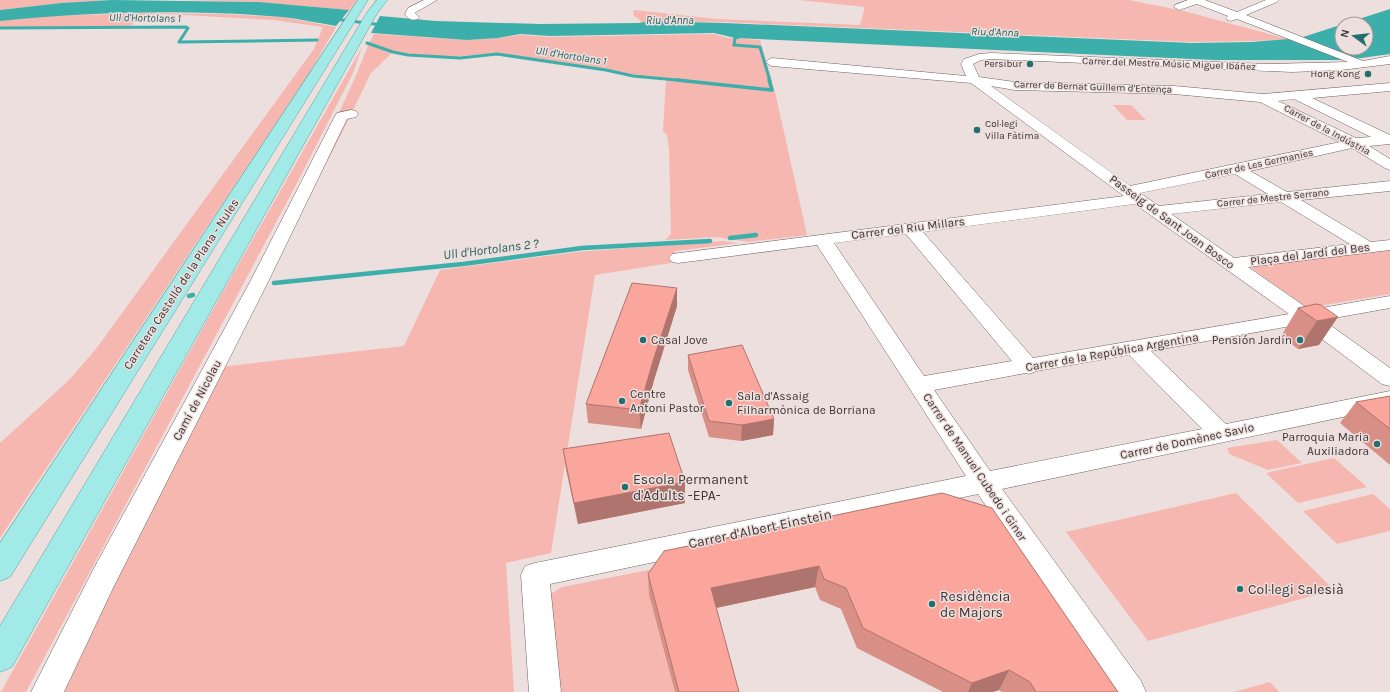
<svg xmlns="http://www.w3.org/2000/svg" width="1390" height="692" font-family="Karla,sans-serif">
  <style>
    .green { fill: #f5b7af }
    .water { fill: #3cafab; fill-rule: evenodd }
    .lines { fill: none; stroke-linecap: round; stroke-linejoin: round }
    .stream-far2 { stroke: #3cafab; stroke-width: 3 }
    .stream-far1 { stroke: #3cafab; stroke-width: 3.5 }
    .stream { stroke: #3cafab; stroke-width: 4.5 }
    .minor-casing { stroke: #6f6361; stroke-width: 1 }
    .major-casing { stroke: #55a29e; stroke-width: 1 }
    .minor { fill: #fff; fill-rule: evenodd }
    .major { fill: #a1eae7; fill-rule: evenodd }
    .wall { fill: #d78f86 }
    .shaded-wall { fill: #af746d }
    .building { fill: #faa69c; stroke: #af746d }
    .poi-dot { fill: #246f6c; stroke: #eddfdd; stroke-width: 1.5 }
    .labels { text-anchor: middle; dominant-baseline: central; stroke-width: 3; stroke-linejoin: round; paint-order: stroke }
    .far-poi-label { font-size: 10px; fill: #3c3635; stroke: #eddfdd; text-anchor: end }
    .far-street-label { font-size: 10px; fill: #3c3635; stroke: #eddfdd }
    .far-water-label { font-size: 11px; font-style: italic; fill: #215f5d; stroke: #eddfdd }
    .street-label { font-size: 12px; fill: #3c3635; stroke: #eddfdd }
    .poi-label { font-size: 12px; fill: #3c3635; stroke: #eddfdd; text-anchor: start }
    .water-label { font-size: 13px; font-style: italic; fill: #215f5d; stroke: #eddfdd }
    .near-poi-label { font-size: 14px; fill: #3c3635; stroke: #eddfdd; text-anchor: start }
    .near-street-label { font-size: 14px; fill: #3c3635; stroke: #eddfdd }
  </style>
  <rect width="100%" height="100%" fill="#eddfdd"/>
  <g class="green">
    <polygon points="0,0 111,0 61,3 0,10"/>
    <polygon points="182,0 357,0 349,10 259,2"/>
    <polygon points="799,0 1129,0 1184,11 1288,39 1255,41 1191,42 723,22 651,21 641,23 640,20 634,16 633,11 635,10 716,19 860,25 865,7"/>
    <polygon points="147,13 136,20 130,27 0,28 0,21 44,16 152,13 220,14 282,17 336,27 311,70 0,538 0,443 68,381 96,349 314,49 323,27 273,20"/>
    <polygon points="374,34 467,40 498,38 520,35 550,37 714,34 728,38 760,40 775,92 807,235 748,242 717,237 665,240 671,234 669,149 667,135 663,131 666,80 498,53 447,57 407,54 394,51 371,73 342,133 220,367 404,346 440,270 577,252 723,241 738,243 675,251 677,262 595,275 551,553 506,563 514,692 39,692 337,117 358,71 369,43"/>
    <polygon points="362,47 353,73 298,181 26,692 1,692 220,297"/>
    <polygon points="1113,105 1131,105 1146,120 1127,120"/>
    <polygon points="1390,249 1390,294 1307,308 1250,267"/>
    <polygon points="1277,440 1302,463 1268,470 1229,454 1227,448"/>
    <polygon points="1334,458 1367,487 1298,503 1266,473"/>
    <polygon points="1236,493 1334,590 1148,641 1066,532"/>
    <polygon points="1373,494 1390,509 1390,531 1337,544 1303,511"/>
    <polygon points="664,567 649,595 675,692 558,692 549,595 562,587"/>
    <polygon points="1270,682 1279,692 1234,692"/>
  </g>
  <g class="water">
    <path d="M112 0 259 2 349 10 336 26C318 23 300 19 282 17 191 9 90 12 0 21V10L61 3Z"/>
    <path d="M1390 9V54L1354 59 1300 38ZM1342 24H1366V48H1342Z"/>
    <polygon points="380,16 436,21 540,24 638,23 652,21 724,23 1192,43 1252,42 1288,39 1344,60 1214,60 735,38 714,33 550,36 520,34 498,38 467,40 371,33"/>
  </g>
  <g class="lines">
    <g class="stream-far2">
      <polyline points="335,19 382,25"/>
      <polyline points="0,28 186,27 188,28 179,42 317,40"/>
      <polyline points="742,36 735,38 734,45 760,47 770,81"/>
      <polyline points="367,43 393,52 408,55 460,58 497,54 606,70 633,76 687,81"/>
    </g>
    <polyline class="stream-far1" points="677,80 772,90 769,80"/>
    <g class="stream">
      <polyline points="730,238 756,235"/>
      <polyline points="274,283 463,264 582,248 710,241"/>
      <polyline points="189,296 193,295"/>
    </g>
    <defs>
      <g id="minor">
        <path d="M424 0H437L416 12 415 13 419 17 418 19C412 21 408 19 405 14L408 8Z"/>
        <path d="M1188 0H1205L1237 12 1266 0H1279L1277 2 1246 15 1363 61 1390 56V64L1341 70 1292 72 991 59 981 60 973 64 979 77 1015 82 1174 86 1263 94 1390 83V91L1312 98 1390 135V144L1369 146 1390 159V170L1385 168 1352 148 1250 171 1287 192 1390 181V191L1301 200 1371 242 1390 240V250L1248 267 1310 310 1390 296V308L1323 320 1390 368V386L1382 384 1302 324 1151 351 1226 424 1390 391V407L1002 489 1141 681 1146 692H1111L978 494 550 584 561 692H529L521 575 525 566 535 563 966 476 817 245 678 263 672 262 669 258 672 254 1124 196 971 83 772 66 768 64 766 62 768 60 772 58 966 76 961 64 964 59 979 54 991 53 1267 64 1348 62 1237 19 1231 21 1227 20 1226 18 1228 16 1197 4 1179 10 1174 7 1175 5ZM991 86 1015 90 1174 94 1260 102 1340 142 1130 186ZM1294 99 1371 137 1356 138 1278 101ZM1235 174 1268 194 1159 206 1140 193ZM1281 202 1350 244 1234 258 1171 214ZM1135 204 1289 314 1033 358 923 232ZM906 234 1012 361 924 376 834 243ZM1129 355 1202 429 990 471 934 390 1026 373 1029 374 1037 371Z"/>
        <polygon points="351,110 356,111 358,114 356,117 347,119 268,282 113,588 64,692 31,692 93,570 250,282 335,116 337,113"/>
      </g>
      <g id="major">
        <polygon points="358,0 368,0 10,577 0,581 0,543"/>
        <polygon points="377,0 387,0 376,15 12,667 0,672 0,626 366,14"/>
      </g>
    </defs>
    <use href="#minor" class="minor-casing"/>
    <use href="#major" class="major-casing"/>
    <use href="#minor" class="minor"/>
    <use href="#major" class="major"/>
  </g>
  <g class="wall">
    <polygon points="677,288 677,306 654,380 641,429 588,423 586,404"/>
    <polygon points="1316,304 1319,345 1298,349 1281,336 1298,308"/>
    <polygon points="688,355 774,419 773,435 741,441 709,437 688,370"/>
    <polygon points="1390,396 1390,465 1340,423 1356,402"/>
    <polygon points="563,449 685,482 685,503 578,524 566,470"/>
    <polygon points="942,493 1118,692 1002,692 999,690 993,692 943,692 857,648 841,609 820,600 815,587 716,608 739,692 675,692 649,595 648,574"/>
  </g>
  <g class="shaded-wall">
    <polygon points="677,288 677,306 654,380 641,429 639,410 653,361"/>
    <polygon points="1338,317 1319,345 1298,349 1317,321"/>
    <polygon points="774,419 773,435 741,441 742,425"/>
    <polygon points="685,482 685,503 578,524 574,503"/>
    <polygon points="819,566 815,587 711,609 711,588"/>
    <polygon points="1009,670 999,690 993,692 968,692 972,683"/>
  </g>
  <g class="building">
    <polygon points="632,283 677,288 653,361 639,410 586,404"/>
    <polygon points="1316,304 1321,305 1338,317 1317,321 1298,308"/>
    <polygon points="742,345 774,419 742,425 709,421 688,355"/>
    <polygon points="1390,396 1390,429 1356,402"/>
    <polygon points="669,433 685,482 574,503 563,449"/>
    <polygon points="942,493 992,508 1118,692 1036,692 1030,682 1009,670 972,683 863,628 846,588 824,579 819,566 711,588 739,692 679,692 648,574 664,551"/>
  </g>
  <g class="poi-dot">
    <circle cx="1030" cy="64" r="4"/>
    <circle cx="1368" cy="74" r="4"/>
    <circle cx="977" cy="130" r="4"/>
    <circle cx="643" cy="340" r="4"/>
    <circle cx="1300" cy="340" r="4"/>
    <circle cx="622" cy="401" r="4"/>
    <circle cx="729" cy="403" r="4"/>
    <circle cx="1377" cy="444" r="4"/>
    <circle cx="625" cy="487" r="4"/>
    <circle cx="1240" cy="589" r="4"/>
    <circle cx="932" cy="604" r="4"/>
  </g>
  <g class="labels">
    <g class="far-poi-label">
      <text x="1022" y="64">Persibur</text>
      <text x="1360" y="74">Hong Kong</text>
      <text x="985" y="124" text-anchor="start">Col·legi<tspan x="985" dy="12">Villa Fàtima</tspan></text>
    </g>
    <g class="far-street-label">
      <text transform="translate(1169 64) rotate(2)">Carrer del Mestre Músic Miguel Ibáñez</text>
      <text transform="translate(1093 87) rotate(2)">Carrer de Bernat Guillem d'Entença</text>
      <text transform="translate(1327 130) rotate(28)">Carrer de la Indústria</text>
      <text transform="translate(1259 164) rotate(-12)">Carrer de Les Germanies</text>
      <text transform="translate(1273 198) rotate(-6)">Carrer de Mestre Serrano</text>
    </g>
    <g class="far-water-label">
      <text transform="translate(145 18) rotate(1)">Ull d'Hortolans 1</text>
      <text x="670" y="20">Riu d'Anna</text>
      <text transform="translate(995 32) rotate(2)">Riu d'Anna</text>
      <text transform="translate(571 56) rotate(9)">Ull d'Hortolans 1</text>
    </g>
    <g class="street-label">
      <text transform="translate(1172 222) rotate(36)">Passeig de Sant Joan Bosco</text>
      <text transform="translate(908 228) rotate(-7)">Carrer del Riu Millars</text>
      <text transform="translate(1310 254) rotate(-7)">Plaça del Jardí del Bes</text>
      <text transform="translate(181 284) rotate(-57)">Carretera Castelló de la Plana - Nules</text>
      <text transform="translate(1112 352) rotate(-10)">Carrer de la República Argentina</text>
      <text transform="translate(197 400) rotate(-62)">Camí de Nicolau</text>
      <text transform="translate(1187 441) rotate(-12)">Carrer de Domènec Savio</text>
      <text transform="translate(975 467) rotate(56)">Carrer de Manuel Cubedo i Giner</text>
    </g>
    <g class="poi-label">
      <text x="651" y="340">Casal Jove</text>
      <text x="1292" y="340" text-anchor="end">Pensión Jardín</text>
      <text x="630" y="394">Centre<tspan x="630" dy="14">Antoni Pastor</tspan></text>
      <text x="737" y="396">Sala d'Assaig<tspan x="737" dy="14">Filharmònica de Borriana</tspan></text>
      <text x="1369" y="437" text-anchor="end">Parroquia Maria<tspan x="1369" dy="14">Auxiliadora</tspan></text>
    </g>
    <g class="water-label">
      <text transform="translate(491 249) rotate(-7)">Ull d'Hortolans 2 ?</text>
    </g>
    <g class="near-poi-label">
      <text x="633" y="479">Escola Permanent<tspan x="633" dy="16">d'Adults -EPA-</tspan></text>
      <text x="1248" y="589">Col·legi Salesià</text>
      <text x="940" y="596">Residència<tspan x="940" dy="16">de Majors</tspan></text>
    </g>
    <g class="near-street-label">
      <text transform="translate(760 529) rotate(-12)">Carrer d'Albert Einstein</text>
    </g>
  </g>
  <g transform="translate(1354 36) rotate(285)"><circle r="19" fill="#eddfdd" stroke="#a69b9a"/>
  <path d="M0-3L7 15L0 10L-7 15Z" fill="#246f6c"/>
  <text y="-6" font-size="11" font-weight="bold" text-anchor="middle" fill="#3c3635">N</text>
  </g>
</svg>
